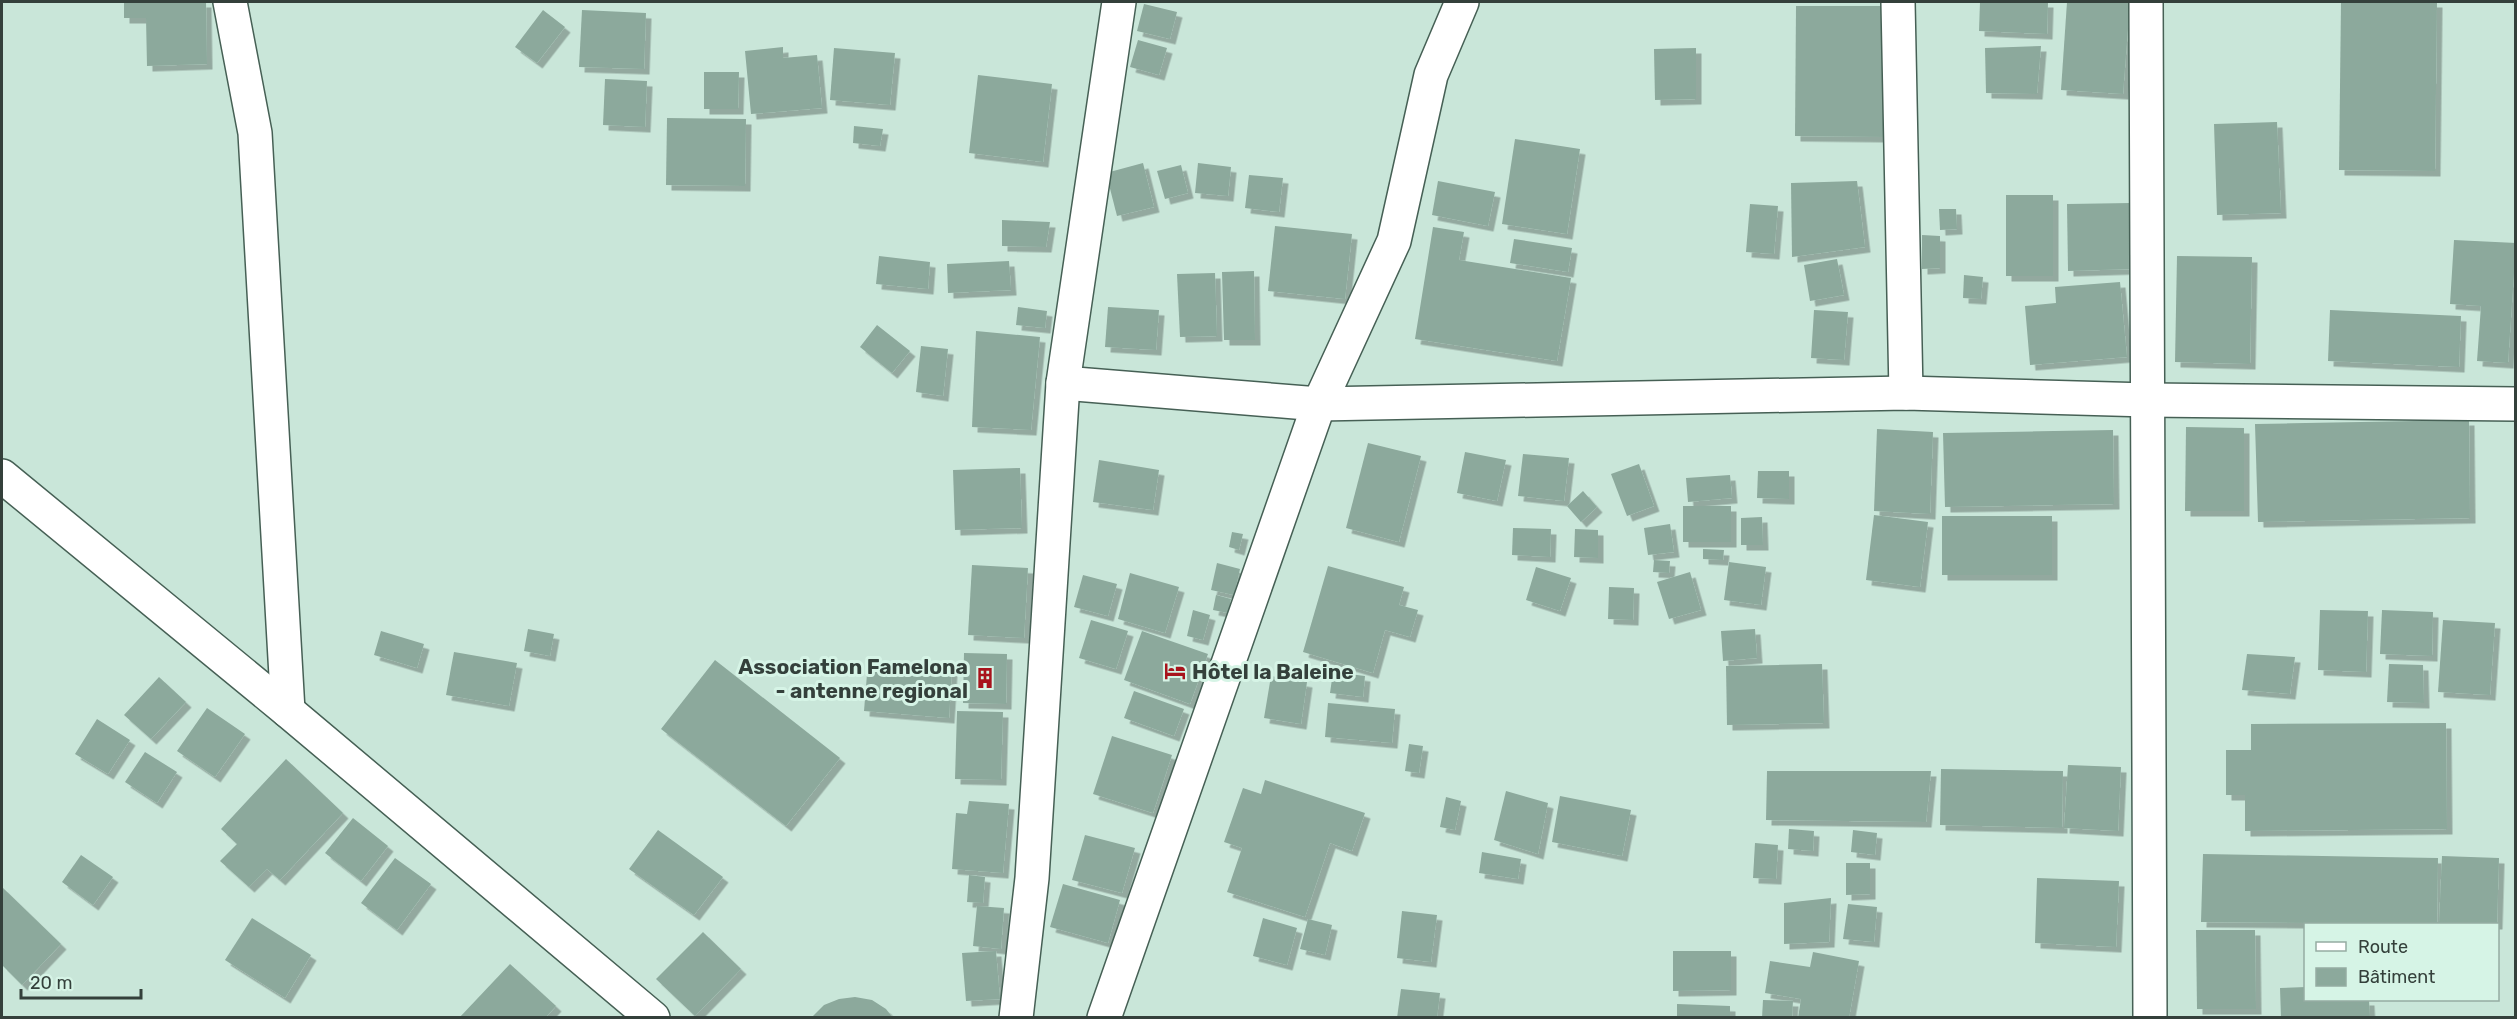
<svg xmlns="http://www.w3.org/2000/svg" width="2517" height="1019" font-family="Rubik,sans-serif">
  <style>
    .building { fill: #8ca99c; filter: url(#shadow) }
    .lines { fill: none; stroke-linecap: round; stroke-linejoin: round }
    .minor-casing { stroke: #466055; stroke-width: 36 }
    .minor { stroke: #fff; stroke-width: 33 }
    .labels { text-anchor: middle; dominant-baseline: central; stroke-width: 6; stroke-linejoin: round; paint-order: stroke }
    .poi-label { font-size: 21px; font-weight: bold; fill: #34403b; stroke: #d6f4e6; text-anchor: end }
  </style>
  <defs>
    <filter id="shadow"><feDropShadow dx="5.5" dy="5.5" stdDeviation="0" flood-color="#0004"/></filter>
  </defs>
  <rect width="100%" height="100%" fill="#c9e6d9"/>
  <g class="building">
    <polygon points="124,2 206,2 207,64 147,66 146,18 124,18"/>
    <polygon points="1980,2 2048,2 2047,34 1979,31"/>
    <polygon points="2067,2 2130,2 2123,94 2061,90"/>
    <polygon points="2341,2 2437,2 2435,171 2339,170"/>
    <polygon points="1144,4 1177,12 1170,39 1137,31"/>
    <polygon points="1796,6 1886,6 1885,137 1795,136"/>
    <polygon points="543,10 565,27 537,63 515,47"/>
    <polygon points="582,10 646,13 644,69 579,67"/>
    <polygon points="1138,40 1167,48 1159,75 1130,67"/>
    <polygon points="2041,46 2037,94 1986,93 1985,48"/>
    <polygon points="783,47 783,58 817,55 822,108 751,114 745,51"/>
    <polygon points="834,48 895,53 890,105 830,100"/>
    <polygon points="1696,48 1696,99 1655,100 1654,49"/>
    <polygon points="704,72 739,72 738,109 704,109"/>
    <polygon points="978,75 1052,84 1043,162 969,153"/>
    <polygon points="605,79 647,81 645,127 603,125"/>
    <polygon points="667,118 746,119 745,186 666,185"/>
    <polygon points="2277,122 2281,213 2217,215 2214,124"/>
    <polygon points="854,126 883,129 880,146 853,143"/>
    <polygon points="1515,139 1580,149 1567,234 1502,224"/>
    <polygon points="1143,163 1154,207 1117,216 1106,173"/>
    <polygon points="1198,163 1231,167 1228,196 1195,193"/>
    <polygon points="1181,165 1188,193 1165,199 1157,171"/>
    <polygon points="1249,175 1283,178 1279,212 1245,208"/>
    <polygon points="1438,181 1495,192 1488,226 1432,215"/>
    <polygon points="1857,181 1865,247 1792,257 1791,183"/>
    <rect x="2006" y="195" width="47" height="81"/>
    <polygon points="2131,203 2132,269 2068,271 2067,204"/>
    <polygon points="1750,204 1778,206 1774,254 1746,252"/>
    <polygon points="1939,209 1956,209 1957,229 1940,230"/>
    <polygon points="1002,220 1050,222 1046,247 1002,246"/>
    <polygon points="1275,226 1352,234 1345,299 1268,291"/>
    <polygon points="1433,227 1464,232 1459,260 1571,278 1557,361 1415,339"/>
    <polygon points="1922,235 1940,236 1940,268 1922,269"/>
    <polygon points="1514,239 1572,248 1568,272 1510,263"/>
    <polygon points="2454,240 2516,243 2508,363 2477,361 2481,306 2450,304"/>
    <polygon points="879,256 930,262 928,289 876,284"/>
    <polygon points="2177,256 2252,257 2250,364 2175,362"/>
    <polygon points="1837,259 1844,295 1810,301 1804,265"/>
    <polygon points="1009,261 1011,290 948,293 947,264"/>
    <polygon points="1254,271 1255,340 1224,340 1222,272"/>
    <polygon points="1215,273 1217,336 1180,337 1177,274"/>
    <polygon points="1964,275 1983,277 1981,299 1963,298"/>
    <polygon points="2120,282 2127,357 2030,365 2025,306 2056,303 2055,287"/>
    <polygon points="1018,307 1047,311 1045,328 1016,325"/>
    <polygon points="1108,307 1159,310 1156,350 1105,347"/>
    <polygon points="1814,310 1848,312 1844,360 1811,358"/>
    <polygon points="2330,310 2461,316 2459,367 2328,361"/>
    <polygon points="877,325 910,351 892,373 860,347"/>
    <polygon points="976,331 1040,337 1031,430 972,427"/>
    <polygon points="921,346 948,349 943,396 916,392"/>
    <polygon points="2469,420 2470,518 2258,522 2255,424"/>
    <polygon points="2186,427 2244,428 2244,511 2185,511"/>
    <polygon points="1877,429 1933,432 1930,514 1874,511"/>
    <polygon points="2113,430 2114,504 1945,507 1943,433"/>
    <polygon points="1368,443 1421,456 1399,542 1346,528"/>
    <polygon points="1465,452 1506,460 1497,501 1457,493"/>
    <polygon points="1523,454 1569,458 1564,501 1518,496"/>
    <polygon points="1099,460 1159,470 1153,510 1093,502"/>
    <polygon points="1639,464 1654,506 1627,516 1611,474"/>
    <polygon points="1020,468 1022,528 955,530 953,470"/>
    <polygon points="1758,471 1789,471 1789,499 1757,498"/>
    <polygon points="1730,475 1732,498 1688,502 1686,478"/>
    <polygon points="1583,491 1597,507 1581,522 1567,506"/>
    <rect x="1683" y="506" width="48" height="36"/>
    <polygon points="1874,515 1928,522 1920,587 1866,580"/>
    <rect x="1942" y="516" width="110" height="59"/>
    <polygon points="1762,517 1763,545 1741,545 1741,518"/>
    <polygon points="1670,524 1674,552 1648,555 1644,528"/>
    <polygon points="1513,528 1551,529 1550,557 1512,555"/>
    <polygon points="1575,529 1598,530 1598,558 1574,557"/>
    <polygon points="1232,532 1243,534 1239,550 1229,547"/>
    <polygon points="1703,549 1724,550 1723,560 1703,559"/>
    <polygon points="1654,560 1670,561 1669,573 1653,572"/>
    <polygon points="1729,562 1766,567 1761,605 1724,600"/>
    <polygon points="1217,563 1240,569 1234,595 1211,590"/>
    <polygon points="972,565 1028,568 1024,638 968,635"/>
    <polygon points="1328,566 1404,587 1399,605 1418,610 1410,637 1385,630 1373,673 1303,652"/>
    <polygon points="1536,567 1571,578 1560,611 1526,600"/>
    <polygon points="1690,572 1701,610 1669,619 1657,582"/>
    <polygon points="1130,573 1179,587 1165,633 1118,619"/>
    <polygon points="1083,575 1117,584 1108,616 1074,607"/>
    <polygon points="1609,587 1634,588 1633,620 1608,619"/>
    <polygon points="1216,595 1231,599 1228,613 1213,610"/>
    <polygon points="1193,610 1210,615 1203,640 1187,636"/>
    <polygon points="2320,610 2368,611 2366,672 2318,670"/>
    <polygon points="2382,610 2433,612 2432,656 2380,654"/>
    <polygon points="1091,620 1128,631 1116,669 1079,658"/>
    <polygon points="2443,620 2495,623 2490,695 2438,692"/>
    <polygon points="528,629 554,634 550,656 524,651"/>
    <polygon points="1755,629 1757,658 1723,661 1721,631"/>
    <polygon points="381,631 424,644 417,668 374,655"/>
    <polygon points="1142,631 1208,654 1190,704 1124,680"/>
    <polygon points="454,652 517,663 509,706 446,695"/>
    <polygon points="964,653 1007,654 1006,704 963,703"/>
    <polygon points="2247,654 2295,657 2290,694 2242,690"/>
    <polygon points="715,660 840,758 786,826 661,729"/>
    <polygon points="868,662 952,669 949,718 864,711"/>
    <polygon points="1822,664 1824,723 1727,725 1726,666"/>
    <polygon points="2389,664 2423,665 2424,703 2387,702"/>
    <polygon points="1333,672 1365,676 1363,697 1330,693"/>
    <polygon points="1271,676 1307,682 1301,724 1264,718"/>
    <polygon points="159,677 186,702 151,739 124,715"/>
    <polygon points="1134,691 1184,709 1174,736 1124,718"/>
    <polygon points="1328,703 1395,709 1392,743 1325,737"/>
    <polygon points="207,708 245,734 215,777 177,751"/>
    <polygon points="957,711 1003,712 1001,780 955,779"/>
    <polygon points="97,719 130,740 108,774 75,754"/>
    <polygon points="2446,723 2447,829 2245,831 2245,795 2226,795 2226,750 2251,750 2251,724"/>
    <polygon points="1112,736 1172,755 1153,813 1093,794"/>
    <polygon points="1409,744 1423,746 1419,773 1405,771"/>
    <polygon points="145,752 177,772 157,803 125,782"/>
    <polygon points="286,759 343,813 280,880 267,869 249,887 220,861 237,844 221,829"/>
    <polygon points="2068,765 2121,767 2118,831 2064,828"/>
    <polygon points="1941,769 2063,771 2062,828 1940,825"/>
    <polygon points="1767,771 1931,771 1926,822 1766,820"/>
    <polygon points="1265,780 1365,813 1352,851 1330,843 1305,917 1227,892 1242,848 1224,842 1243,788 1261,794"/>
    <polygon points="1506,791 1548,803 1538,854 1494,840"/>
    <polygon points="1560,796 1631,810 1622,856 1552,842"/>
    <polygon points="1446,797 1461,801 1455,830 1440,827"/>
    <polygon points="969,801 1009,804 1003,873 952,869 956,813 967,814"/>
    <polygon points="353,818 388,846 361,881 325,853"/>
    <polygon points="1789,829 1814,831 1813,851 1788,849"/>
    <polygon points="658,830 723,877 694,915 629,869"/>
    <polygon points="1853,830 1877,833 1875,855 1851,852"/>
    <polygon points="1085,835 1135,848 1122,893 1072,880"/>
    <polygon points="1755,843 1778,845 1776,879 1753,878"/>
    <polygon points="1482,852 1521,859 1518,879 1479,873"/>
    <polygon points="2203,854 2438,858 2437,924 2201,922"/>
    <polygon points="81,855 113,877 93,905 62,882"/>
    <polygon points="2442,856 2499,858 2497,924 2439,924"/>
    <polygon points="395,858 431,884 397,930 361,903"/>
    <polygon points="1846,863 1870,863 1870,894 1846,895"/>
    <polygon points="969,875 985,877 983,903 967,902"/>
    <polygon points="2037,878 2119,881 2116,947 2035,943"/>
    <polygon points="1063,884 1120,900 1108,943 1050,927"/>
    <polygon points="2,887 61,944 22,985 2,965"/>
    <polygon points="1831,898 1829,942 1784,944 1784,903"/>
    <polygon points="1848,904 1877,907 1874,942 1843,939"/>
    <polygon points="977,906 1004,908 1001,949 973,946"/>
    <polygon points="1402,911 1437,915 1431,962 1397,958"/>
    <polygon points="252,918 311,955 285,998 225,960"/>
    <polygon points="1263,918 1297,928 1287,965 1253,956"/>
    <polygon points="1308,919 1332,925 1325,955 1300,949"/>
    <polygon points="2196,930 2255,930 2256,1009 2197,1009"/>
    <polygon points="703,932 741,969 695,1016 656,979"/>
    <polygon points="996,951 1000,999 966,1001 962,953"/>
    <polygon points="1673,951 1731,951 1731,990 1673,991"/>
    <polygon points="1813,952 1859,961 1849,1018 1798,1018 1801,999 1765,993 1770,961 1810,967"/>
    <polygon points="510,964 556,1006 545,1018 459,1018"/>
    <polygon points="2306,987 2306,1000 2369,1000 2370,1018 2281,1018 2280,988"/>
    <polygon points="1401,989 1440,993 1437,1018 1397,1018"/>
    <polygon points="855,997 872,1000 886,1009 893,1018 811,1018 824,1005 839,999"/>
    <polygon points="1763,1000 1793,1001 1792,1018 1762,1018"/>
    <polygon points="1677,1004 1730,1006 1730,1018 1677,1018"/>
  </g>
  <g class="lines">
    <defs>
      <g id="minor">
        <polyline points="230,2 255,133 288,711"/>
        <polyline points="1898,2 1906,393"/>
        <polyline points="2146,2 2150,1018"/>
        <polyline points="1063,383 1319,404 1906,393 2148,400 2516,404"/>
        <polyline points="2,476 288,711 653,1018"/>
        <polyline points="1016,1018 1032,878 1063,383 1119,2"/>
        <polyline points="1104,1018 1319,404 1394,241 1431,75 1462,2"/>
      </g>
    </defs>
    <use href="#minor" class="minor-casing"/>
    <use href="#minor" class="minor"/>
  </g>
  <defs>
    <symbol id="hotel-bare" viewBox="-9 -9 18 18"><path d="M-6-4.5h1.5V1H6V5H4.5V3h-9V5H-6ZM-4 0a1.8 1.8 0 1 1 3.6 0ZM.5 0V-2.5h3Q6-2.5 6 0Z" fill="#a8131c" stroke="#d6f4e6" stroke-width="2.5" paint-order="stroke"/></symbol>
    <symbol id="building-bare" viewBox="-9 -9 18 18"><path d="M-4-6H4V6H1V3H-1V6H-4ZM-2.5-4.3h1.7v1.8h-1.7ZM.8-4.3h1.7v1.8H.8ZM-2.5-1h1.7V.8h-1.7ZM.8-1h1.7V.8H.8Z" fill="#a8131c" stroke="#d6f4e6" stroke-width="2.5" paint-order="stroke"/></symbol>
  </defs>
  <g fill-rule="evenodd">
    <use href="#hotel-bare" x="1160" y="656" width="30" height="30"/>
    <use href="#building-bare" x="970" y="663" width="30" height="30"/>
  </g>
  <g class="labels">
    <g class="poi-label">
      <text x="968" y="666">Association Famelona<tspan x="968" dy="24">- antenne regional</tspan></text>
      <text x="1192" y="671" text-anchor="start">Hôtel la Baleine</text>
    </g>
  </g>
  <rect width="2517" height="1019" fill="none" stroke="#34403b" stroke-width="6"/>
  <rect x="2304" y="923" width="195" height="78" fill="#d6f4e6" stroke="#95aca2" stroke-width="1.5"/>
  <rect x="2316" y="942" width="30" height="9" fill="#ffffff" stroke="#95aca2" stroke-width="1.5"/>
  <text x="2358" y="953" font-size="18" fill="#34403b">Route</text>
  <rect x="2316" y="968" width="30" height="18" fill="#8ca99c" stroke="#95aca2" stroke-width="1.5"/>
  <text x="2358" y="983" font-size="18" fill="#34403b">Bâtiment</text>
  <path d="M21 989v9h120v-9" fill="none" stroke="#34403b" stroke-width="3"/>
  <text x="30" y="989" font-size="18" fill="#34403b" stroke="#d6f4e6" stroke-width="4.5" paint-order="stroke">20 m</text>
</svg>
